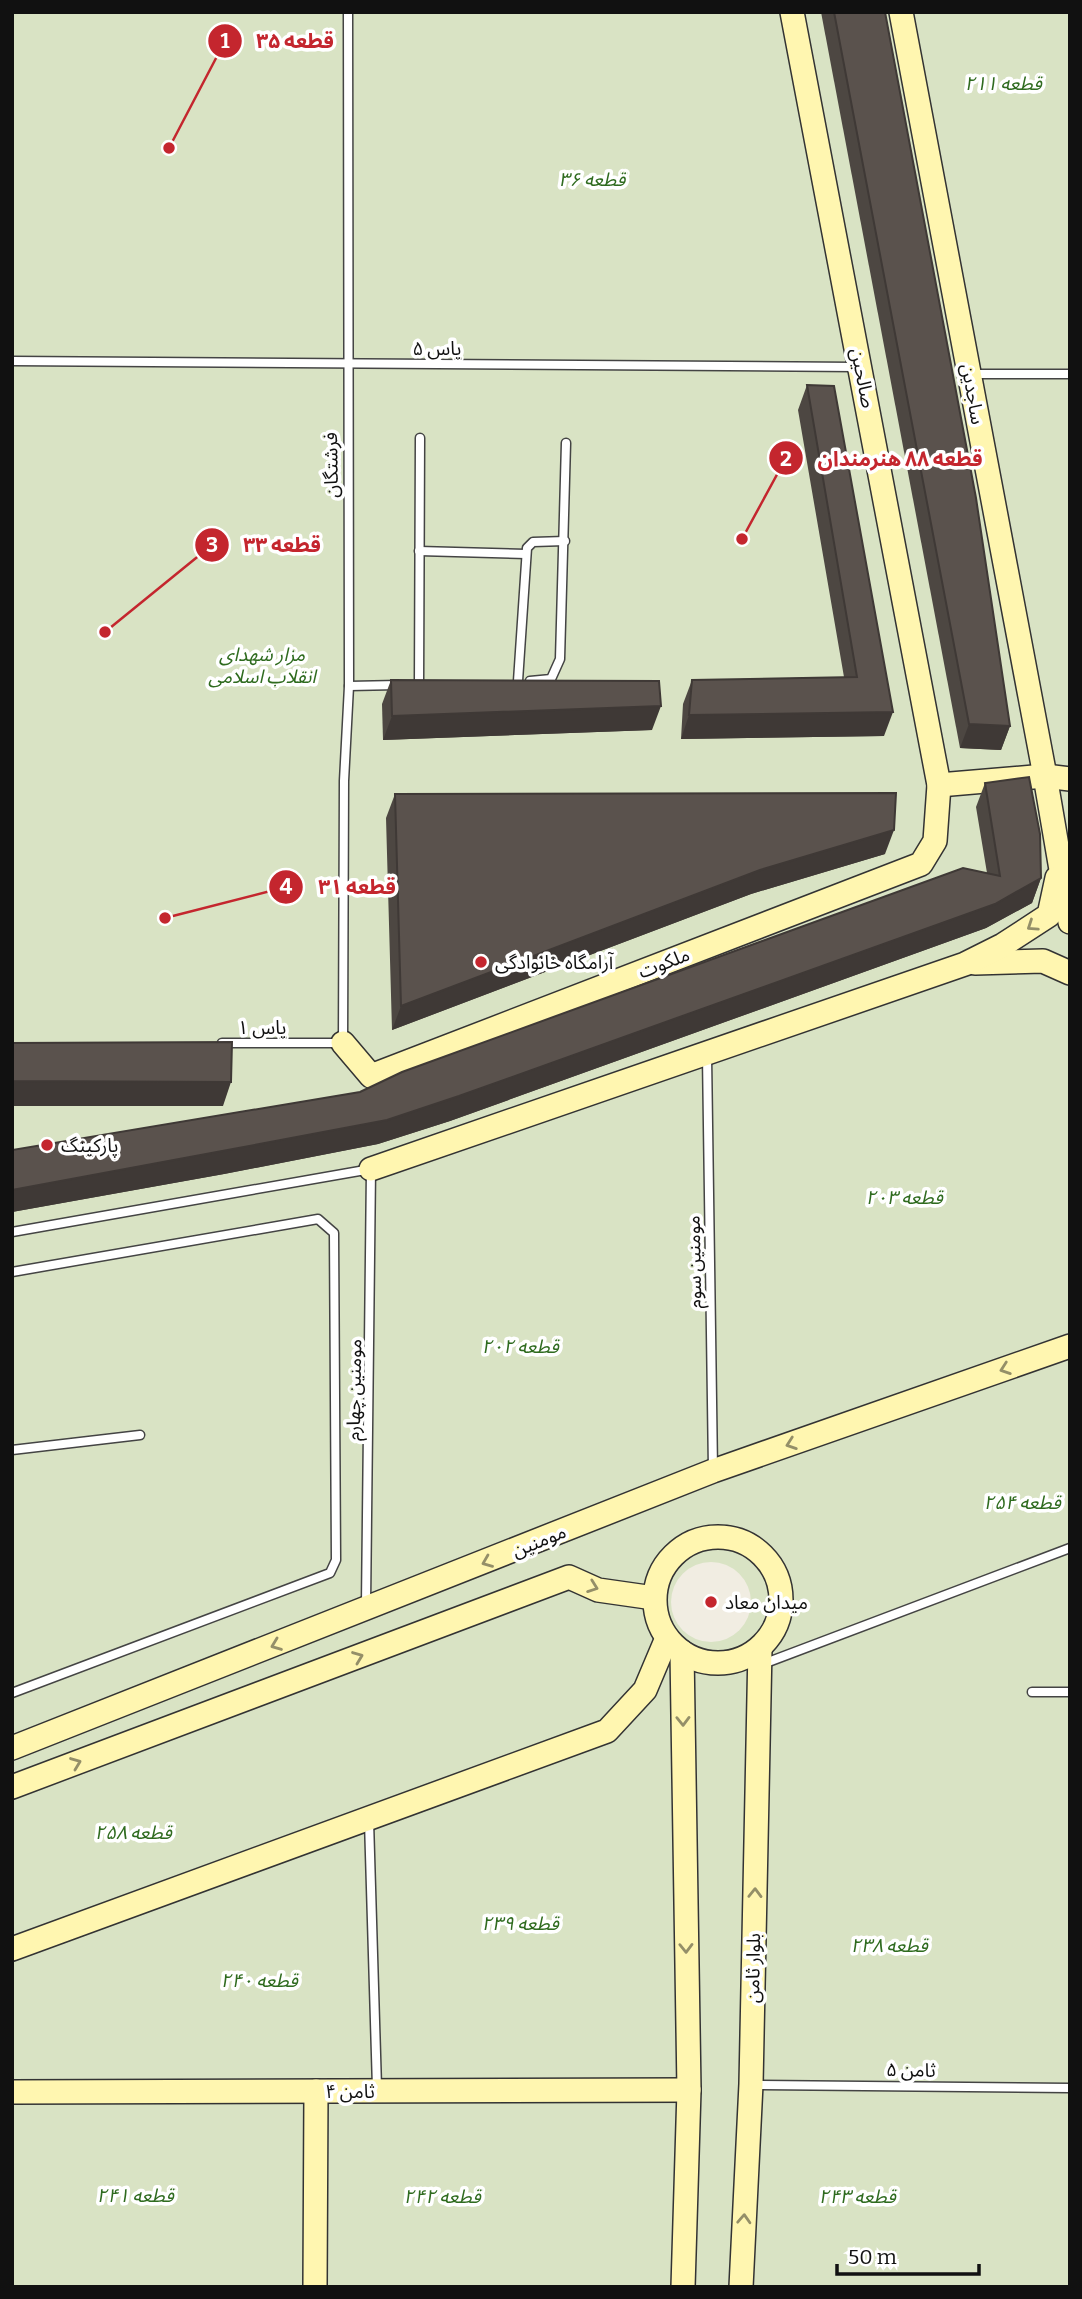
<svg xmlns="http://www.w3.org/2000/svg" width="1082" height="2299" font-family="Bitter,'Noto Sans Arabic',serif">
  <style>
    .cemetery { fill: #d9e3c4 }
    .plaza { fill: #f1ede2 }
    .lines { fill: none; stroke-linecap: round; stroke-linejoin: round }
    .lane-casing { stroke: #444; stroke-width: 11 }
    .secondary-casing { stroke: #333; stroke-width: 26 }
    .lane { stroke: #fff; stroke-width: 8 }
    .secondary { stroke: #fff6b0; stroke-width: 23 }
    .wall { fill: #4d4742 }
    .shaded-wall { fill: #3f3936 }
    .building { fill: #5a524d; stroke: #3f3936; stroke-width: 2 }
    .oneway { stroke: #948f68 }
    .poi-dot { fill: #c4262e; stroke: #fff; stroke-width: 2.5 }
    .labels { text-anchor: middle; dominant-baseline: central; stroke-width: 7; stroke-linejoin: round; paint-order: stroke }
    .park-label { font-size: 19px; font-style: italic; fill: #2f6b1f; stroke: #fff }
    .street-label { font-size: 19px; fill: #111; stroke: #fff }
    .poi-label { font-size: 19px; fill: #111; stroke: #fff; text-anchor: start }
    .leader { fill: none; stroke: #c4262e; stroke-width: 2.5 }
    .callout-dot { fill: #c4262e; stroke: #fff; stroke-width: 2.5 }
    .mark-label { font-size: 21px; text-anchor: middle; font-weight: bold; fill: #fff }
    .callout-label { font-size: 21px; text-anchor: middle; font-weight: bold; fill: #c4262e; stroke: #fff; stroke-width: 7; stroke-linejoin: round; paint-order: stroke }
  </style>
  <rect width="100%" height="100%" fill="#fffdf5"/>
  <rect class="cemetery" x="12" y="12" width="1058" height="2275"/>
  <circle class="plaza" cx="711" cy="1602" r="40"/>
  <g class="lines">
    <defs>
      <g id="lane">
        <polyline points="12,361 856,367"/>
        <polyline points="971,374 1070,374"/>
        <polyline points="419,551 526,554"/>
        <polyline points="518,681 527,548 533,542 565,541"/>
        <polyline points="530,681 551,679 560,659 566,443"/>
        <polyline points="419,685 420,438"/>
        <polyline points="349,686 398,685"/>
        <polyline points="222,1043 343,1043 344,781 349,686 348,12"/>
        <polyline points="707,1056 713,1470"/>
        <polyline points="12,1232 371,1169 366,1604"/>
        <polyline points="12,1272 318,1219 334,1233 336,1560 330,1573 12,1693"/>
        <polyline points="12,1450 140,1435"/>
        <polyline points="763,1664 1070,1548"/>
        <polyline points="1032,1692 1070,1692"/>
        <polyline points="369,1821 377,2088"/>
        <polyline points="754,2085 1070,2088"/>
      </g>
      <g id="secondary">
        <polyline points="901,12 1045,776 1070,922"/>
        <polyline points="939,785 1045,776 1070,779"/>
        <polyline points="975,963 1043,961 1070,973"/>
        <polyline points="343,1043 371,1076 921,864 935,841 939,785 792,12"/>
        <polyline points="371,1169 965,964 1003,945 1049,915 1057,878"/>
        <circle cx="718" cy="1600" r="63"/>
        <polyline points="682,1652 689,2090 683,2287"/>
        <polyline points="12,1748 713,1471 1070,1346"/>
        <polyline points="12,1787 569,1577 598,1590 654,1598"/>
        <polyline points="12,1949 607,1731 645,1690 667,1638"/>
        <polyline points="12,2092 689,2090"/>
        <polyline points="315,2287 316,2091"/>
        <polyline points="741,2287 751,2084 760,1648"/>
      </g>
    </defs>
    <use href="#lane" class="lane-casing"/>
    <use href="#secondary" class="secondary-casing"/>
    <use href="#lane" class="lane"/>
    <use href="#secondary" class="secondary"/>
  </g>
  <g class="wall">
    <polygon points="821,12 885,12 1010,726 1001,750 960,748"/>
    <polygon points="807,385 884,736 681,739 683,704 692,680 844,677 798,410"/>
    <polygon points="391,680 652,730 383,740 382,704"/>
    <polygon points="985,783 1041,878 1032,903 986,928 450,1121 378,1144 224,1174 12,1212 12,1150 360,1092 987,873 976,807"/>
    <polygon points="395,794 885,854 751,894 392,1030 386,818"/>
  </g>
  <g class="shaded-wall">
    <polygon points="661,706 652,730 383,740 392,716"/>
    <polygon points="893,712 884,736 681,739 689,715"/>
    <polygon points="969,724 1010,726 1001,750 960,748"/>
    <polygon points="894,830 885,854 751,894 392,1030 401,1006 760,870"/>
    <polygon points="1041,878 1032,903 986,928 450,1121 378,1144 224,1174 12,1212 12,1190 387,1120"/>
    <polygon points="12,1081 231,1082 223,1106 12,1106"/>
  </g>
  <g class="building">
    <polygon points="834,12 885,12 976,498 1010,726 969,724"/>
    <polygon points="807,385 834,386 893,712 689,715 692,680 857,677"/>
    <polygon points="391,680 659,681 661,706 392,716"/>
    <polygon points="1029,777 1040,834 1041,878 995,904 459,1096 387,1120 233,1149 12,1190 12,1150 360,1092 402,1072 963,868 1000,876 985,783"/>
    <polygon points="896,793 894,830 760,870 401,1006 395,794"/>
    <polygon points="232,1042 231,1082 12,1081 12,1043"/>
  </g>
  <defs><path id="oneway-chevron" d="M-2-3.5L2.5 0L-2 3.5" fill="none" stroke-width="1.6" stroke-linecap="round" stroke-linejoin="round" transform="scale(1.75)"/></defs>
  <g class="oneway">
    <use href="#oneway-chevron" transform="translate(1032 926) rotate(146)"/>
    <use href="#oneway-chevron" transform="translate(1005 1369) rotate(161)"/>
    <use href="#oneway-chevron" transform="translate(791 1444) rotate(161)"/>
    <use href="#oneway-chevron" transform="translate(487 1562) rotate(158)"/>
    <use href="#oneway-chevron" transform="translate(593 1587) rotate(20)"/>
    <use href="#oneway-chevron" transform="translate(276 1645) rotate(159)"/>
    <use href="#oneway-chevron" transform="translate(358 1657) rotate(-21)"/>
    <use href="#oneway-chevron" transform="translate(683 1721) rotate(89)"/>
    <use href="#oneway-chevron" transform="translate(76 1763) rotate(-21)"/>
    <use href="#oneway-chevron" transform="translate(755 1893) rotate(-89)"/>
    <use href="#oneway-chevron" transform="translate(686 1948) rotate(89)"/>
    <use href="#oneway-chevron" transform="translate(744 2219) rotate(-87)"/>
  </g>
  <g class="poi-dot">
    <circle cx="481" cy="962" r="7"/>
    <circle cx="47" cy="1145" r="7"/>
    <circle cx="711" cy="1602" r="7"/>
  </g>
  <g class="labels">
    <g class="park-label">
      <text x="1003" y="83">قطعه ۲۱۱</text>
      <text x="592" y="179">قطعه ۳۶</text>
      <text x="262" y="654">مزار شهدای<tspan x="262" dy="22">انقلاب اسلامی</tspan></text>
      <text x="904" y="1197">قطعه ۲۰۳</text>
      <text x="520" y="1346">قطعه ۲۰۲</text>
      <text x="1022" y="1502">قطعه ۲۵۴</text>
      <text x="133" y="1832">قطعه ۲۵۸</text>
      <text x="520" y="1923">قطعه ۲۳۹</text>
      <text x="889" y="1945">قطعه ۲۳۸</text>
      <text x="259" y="1980">قطعه ۲۴۰</text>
      <text x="135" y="2195">قطعه ۲۴۱</text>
      <text x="442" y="2196">قطعه ۲۴۲</text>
      <text x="857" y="2196">قطعه ۲۴۳</text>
    </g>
    <g class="street-label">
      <text x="437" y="348">یاس ۵</text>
      <text transform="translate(863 378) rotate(79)">صالحین</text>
      <text transform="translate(973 394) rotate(80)">ساجدین</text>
      <text transform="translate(331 465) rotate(-91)">فرشتگان</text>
      <text transform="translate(664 963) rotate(-21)">ملکوت</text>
      <text x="262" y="1027">یاس ۱</text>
      <text transform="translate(694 1262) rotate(-91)">مومنین سوم</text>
      <text transform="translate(354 1390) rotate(-89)">مومنین چهارم</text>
      <text transform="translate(539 1541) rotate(-22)">مومنین</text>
      <text transform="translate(753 1968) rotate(-89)">بلوار ثامن</text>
      <text transform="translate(911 2070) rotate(1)">ثامن ۵</text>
      <text x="350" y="2091">ثامن ۴</text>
    </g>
    <g class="poi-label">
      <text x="495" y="962">آرامگاه خانوادگی</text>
      <text x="61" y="1145">پارکینگ</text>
      <text x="725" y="1602">میدان معاد</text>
    </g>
  </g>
  <path class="leader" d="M169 148L225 41M742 539L786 458M105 632L212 545M165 918L286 887"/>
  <g class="callout-dot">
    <circle cx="169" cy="148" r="7"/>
    <circle cx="742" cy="539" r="7"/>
    <circle cx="105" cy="632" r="7"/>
    <circle cx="165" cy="918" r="7"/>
    <circle cx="225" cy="41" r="18"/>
    <circle cx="786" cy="458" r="18"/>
    <circle cx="212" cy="545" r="18"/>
    <circle cx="286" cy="887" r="18"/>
  </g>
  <g class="mark-label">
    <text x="225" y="48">1</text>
    <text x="786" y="466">2</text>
    <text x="212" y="552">3</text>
    <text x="286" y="894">4</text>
  </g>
  <g class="callout-label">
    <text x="295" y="48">قطعه ۳۵</text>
    <text x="900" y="466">قطعه ۸۸ هنرمندان</text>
    <text x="282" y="552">قطعه ۳۳</text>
    <text x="357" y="894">قطعه ۳۱</text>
  </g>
  <rect width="1082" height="2299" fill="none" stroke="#111111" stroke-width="28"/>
  <path d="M837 2264v10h142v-10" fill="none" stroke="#111111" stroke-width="3.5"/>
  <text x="848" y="2264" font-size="21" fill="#111111" stroke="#ffffff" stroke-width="5" paint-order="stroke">50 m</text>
</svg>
